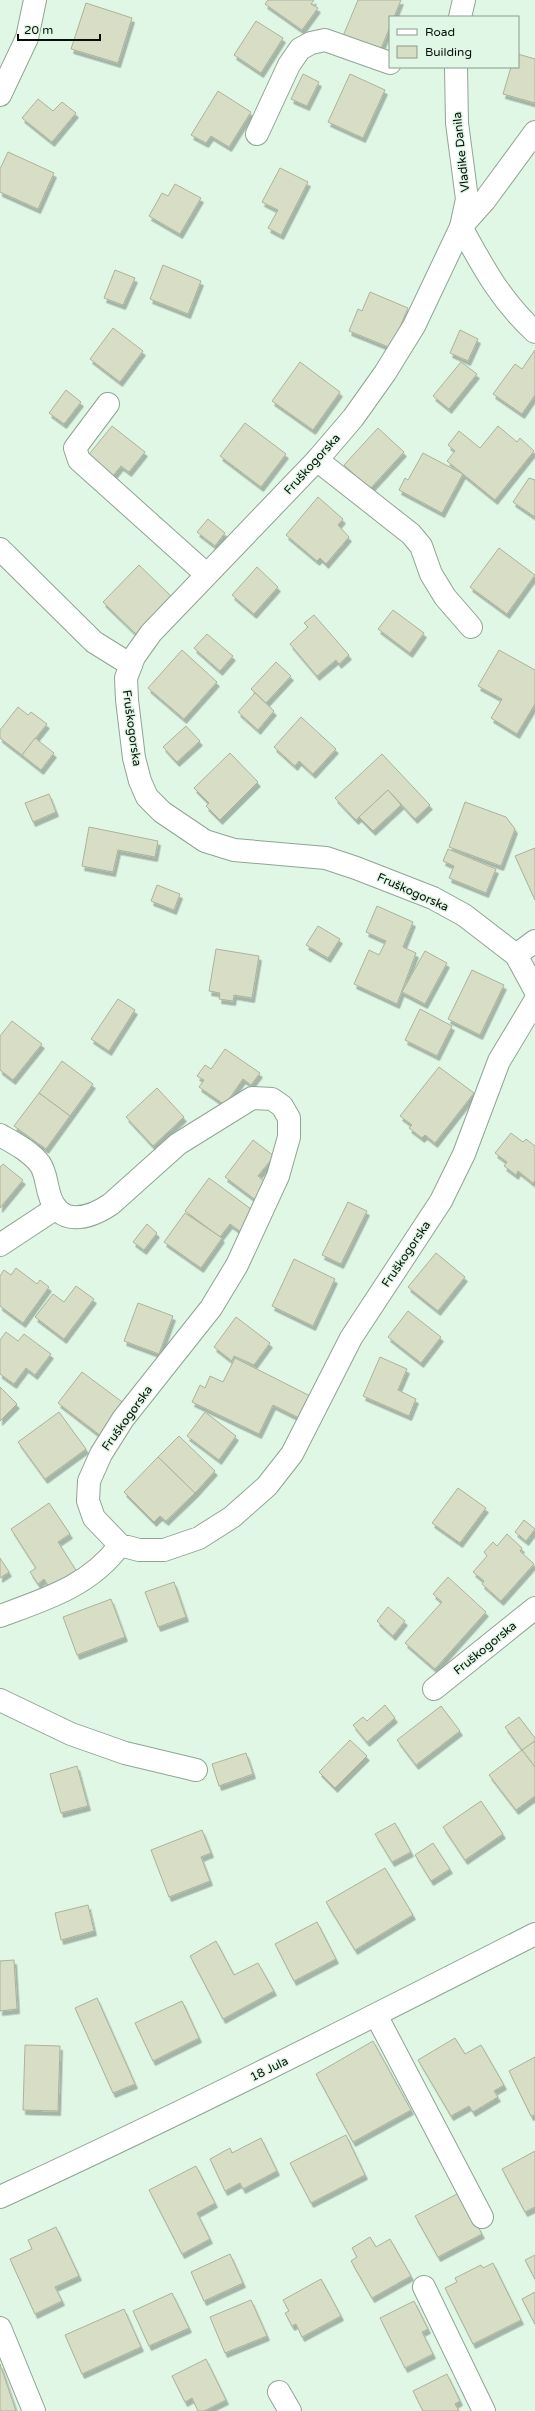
<svg xmlns="http://www.w3.org/2000/svg" width="535" height="2411" font-family="'Varela Round',sans-serif">
  <style>
    .building { fill: #d7dec5; stroke: #acb29a; filter: url(#shadow) }
    .lines { fill: none; stroke-linecap: round; stroke-linejoin: round }
    .minor-casing { stroke: #8fa594; stroke-width: 24 }
    .minor { stroke: #fff; stroke-width: 22 }
    .labels { text-anchor: middle; dominant-baseline: central; stroke-width: 3; stroke-linejoin: round; paint-order: stroke }
    .street-label { font-size: 12px; fill: #080f0a; stroke: #e0f7e5 }
  </style>
  <defs>
    <filter id="shadow"><feDropShadow dx="2.5" dy="4.5" stdDeviation="0" flood-color="#0004"/></filter>
  </defs>
  <rect width="100%" height="100%" fill="#e0f7e5"/>
  <g class="building">
    <polygon points="268,0 314,0 311,4 318,8 302,30 265,4"/>
    <polygon points="358,0 401,0 394,17 390,17 390,27 380,51 343,36"/>
    <polygon points="86,3 132,18 118,63 71,49"/>
    <polygon points="256,21 283,38 261,73 234,55"/>
    <polygon points="518,54 535,59 535,103 503,94 511,67 518,67"/>
    <polygon points="303,74 319,82 307,106 291,99"/>
    <polygon points="350,74 385,90 363,138 328,122"/>
    <polygon points="218,91 251,112 229,147 211,136 206,143 191,135"/>
    <polygon points="38,99 53,111 62,102 76,113 52,142 22,118"/>
    <polygon points="8,152 54,173 38,209 0,192 0,169"/>
    <polygon points="280,168 308,182 281,235 268,228 278,210 262,202"/>
    <polygon points="175,184 201,198 180,234 149,216 162,193 168,196"/>
    <polygon points="163,265 201,281 188,314 150,299"/>
    <polygon points="115,270 135,278 123,305 104,298"/>
    <polygon points="370,292 408,308 391,348 349,331 358,309 362,311"/>
    <polygon points="113,328 143,351 120,382 90,359"/>
    <polygon points="460,330 478,339 468,361 450,353"/>
    <polygon points="535,350 535,395 522,414 493,394 515,364 522,369"/>
    <polygon points="300,362 340,392 313,430 272,401"/>
    <polygon points="461,362 477,374 449,409 433,396"/>
    <polygon points="66,390 81,402 64,424 49,413"/>
    <polygon points="245,423 286,454 261,487 220,456"/>
    <polygon points="112,426 145,452 129,472 121,466 112,477 86,458"/>
    <polygon points="498,426 517,442 520,438 534,451 495,500 447,461 455,451 448,445 459,431 480,448"/>
    <polygon points="378,428 404,452 370,489 344,465"/>
    <polygon points="423,453 463,474 442,513 399,490 405,478 408,480"/>
    <polygon points="529,478 535,480 535,517 513,502"/>
    <polygon points="318,497 343,519 338,525 349,537 326,564 320,558 317,561 286,535"/>
    <polygon points="208,519 225,533 215,546 197,532"/>
    <polygon points="499,548 535,575 507,614 470,587"/>
    <polygon points="139,565 172,597 136,634 103,602"/>
    <polygon points="257,567 278,587 254,614 232,595"/>
    <polygon points="393,610 424,633 410,653 378,629"/>
    <polygon points="314,615 349,655 339,664 336,660 317,676 290,644 308,627 304,623"/>
    <polygon points="207,634 233,656 220,671 194,648"/>
    <polygon points="182,650 217,682 184,719 148,688"/>
    <polygon points="499,650 535,670 535,704 517,734 491,718 502,699 478,686"/>
    <polygon points="276,662 291,676 266,703 251,689"/>
    <polygon points="255,693 274,711 258,730 238,712"/>
    <polygon points="18,707 28,715 31,712 47,724 22,755 0,738 0,730"/>
    <polygon points="301,717 336,749 313,774 299,761 295,766 274,747"/>
    <polygon points="186,726 200,741 177,762 163,747"/>
    <polygon points="35,738 54,753 41,770 22,755"/>
    <polygon points="230,753 258,782 220,820 206,806 209,803 194,788"/>
    <polygon points="382,754 430,805 415,819 388,790 356,820 335,798"/>
    <polygon points="388,790 401,805 373,831 359,817"/>
    <polygon points="49,794 56,812 33,822 25,803"/>
    <polygon points="465,802 506,817 515,829 501,866 449,847"/>
    <polygon points="89,827 158,841 155,857 118,850 113,872 82,866"/>
    <polygon points="535,848 535,900 515,856"/>
    <polygon points="448,849 496,869 486,893 449,878 454,866 443,861"/>
    <polygon points="157,885 180,894 174,910 151,901"/>
    <polygon points="377,906 413,922 403,947 416,953 397,1004 354,984 369,950 379,955 386,941 366,932"/>
    <polygon points="318,926 340,939 328,958 306,945"/>
    <polygon points="216,949 259,956 252,998 234,995 233,1001 219,999 220,993 209,991"/>
    <polygon points="425,951 447,963 425,1004 402,992"/>
    <polygon points="472,970 504,985 480,1035 448,1019"/>
    <polygon points="118,999 135,1010 109,1051 91,1039"/>
    <polygon points="420,1009 452,1026 437,1056 405,1040"/>
    <polygon points="12,1021 42,1044 13,1080 0,1070 0,1036"/>
    <polygon points="225,1049 260,1073 251,1085 243,1079 225,1105 199,1087 204,1080 197,1076 205,1065 211,1069"/>
    <polygon points="62,1061 93,1084 70,1116 39,1093"/>
    <polygon points="439,1067 474,1093 435,1143 425,1135 422,1138 409,1128 412,1125 400,1116"/>
    <polygon points="157,1088 184,1117 153,1146 126,1117"/>
    <polygon points="39,1093 70,1116 46,1149 14,1126"/>
    <polygon points="511,1133 523,1142 526,1139 535,1146 535,1181 533,1183 518,1171 516,1175 504,1166 507,1162 495,1153"/>
    <polygon points="253,1140 274,1156 258,1176 269,1185 257,1201 225,1177"/>
    <polygon points="3,1164 23,1180 0,1208 0,1167"/>
    <polygon points="209,1178 255,1212 241,1232 230,1224 220,1237 185,1211"/>
    <polygon points="348,1202 367,1211 341,1264 322,1255"/>
    <polygon points="185,1213 222,1238 201,1268 164,1242"/>
    <polygon points="147,1224 157,1233 144,1250 133,1242"/>
    <polygon points="436,1253 465,1277 438,1311 408,1287"/>
    <polygon points="294,1259 335,1279 313,1326 272,1306"/>
    <polygon points="16,1268 37,1284 40,1280 49,1287 23,1323 0,1306 0,1276 4,1270 11,1275"/>
    <polygon points="76,1286 94,1299 64,1339 35,1317 53,1294 64,1302"/>
    <polygon points="138,1303 173,1316 159,1354 124,1341"/>
    <polygon points="408,1311 441,1337 421,1363 388,1337"/>
    <polygon points="236,1317 270,1343 254,1365 234,1356 232,1361 214,1347"/>
    <polygon points="6,1332 18,1341 24,1334 51,1354 35,1375 26,1368 14,1384 0,1374 0,1340"/>
    <polygon points="380,1357 407,1369 398,1390 416,1399 409,1416 363,1396"/>
    <polygon points="235,1358 316,1399 305,1421 273,1405 259,1434 192,1402 200,1385 205,1388 210,1376 223,1382"/>
    <polygon points="82,1372 125,1404 101,1436 58,1403"/>
    <polygon points="0,1387 17,1404 0,1421"/>
    <polygon points="59,1412 86,1449 45,1479 18,1442"/>
    <polygon points="205,1412 236,1436 219,1460 187,1436"/>
    <polygon points="179,1436 215,1471 195,1493 158,1457"/>
    <polygon points="158,1457 195,1493 166,1521 160,1516 154,1522 124,1492"/>
    <polygon points="458,1488 486,1508 460,1543 432,1523"/>
    <polygon points="49,1503 70,1534 58,1542 79,1575 53,1593 44,1579 38,1584 30,1572 36,1568 11,1529"/>
    <polygon points="524,1520 535,1529 526,1541 515,1532"/>
    <polygon points="507,1534 522,1548 520,1551 534,1564 501,1601 482,1584 484,1581 473,1572 487,1556 484,1552 493,1542 497,1546"/>
    <polygon points="0,1558 9,1572 0,1578"/>
    <polygon points="448,1577 486,1612 435,1669 405,1643 442,1602 433,1594"/>
    <polygon points="174,1582 186,1617 158,1627 145,1592"/>
    <polygon points="111,1599 125,1637 77,1655 63,1617"/>
    <polygon points="388,1607 405,1621 393,1636 377,1621"/>
    <polygon points="385,1705 395,1718 367,1742 353,1725 363,1717 367,1721"/>
    <polygon points="441,1706 460,1731 416,1765 397,1740"/>
    <polygon points="519,1717 535,1738 535,1741 522,1750 505,1727"/>
    <polygon points="350,1740 367,1756 335,1788 319,1772"/>
    <polygon points="535,1741 535,1767 522,1750"/>
    <polygon points="522,1750 535,1767 535,1796 516,1810 489,1775"/>
    <polygon points="246,1753 253,1774 219,1786 212,1764"/>
    <polygon points="77,1766 88,1806 61,1813 50,1774"/>
    <polygon points="481,1801 503,1834 465,1860 443,1827"/>
    <polygon points="395,1823 411,1852 392,1862 375,1834"/>
    <polygon points="202,1830 211,1853 201,1857 210,1881 169,1897 151,1850"/>
    <polygon points="433,1843 450,1869 431,1881 415,1855"/>
    <polygon points="385,1868 413,1915 355,1950 326,1902"/>
    <polygon points="88,1905 94,1931 61,1940 55,1913"/>
    <polygon points="317,1922 336,1959 294,1981 275,1944"/>
    <polygon points="216,1941 234,1975 258,1963 274,1991 223,2019 190,1956"/>
    <polygon points="14,1960 17,2009 0,2011 0,1961"/>
    <polygon points="97,1998 135,2084 113,2093 75,2008"/>
    <polygon points="182,2001 199,2038 153,2061 135,2023"/>
    <polygon points="455,2038 465,2054 481,2045 504,2085 494,2091 498,2097 473,2112 469,2106 451,2116 418,2060"/>
    <polygon points="373,2041 411,2110 353,2142 316,2074"/>
    <polygon points="25,2045 60,2046 58,2111 23,2110"/>
    <polygon points="535,2057 535,2115 531,2116 509,2071"/>
    <polygon points="346,2135 365,2175 311,2203 290,2163"/>
    <polygon points="261,2138 277,2171 243,2189 240,2183 225,2191 210,2159 230,2148 232,2153"/>
    <polygon points="535,2151 535,2207 525,2212 502,2169"/>
    <polygon points="196,2166 215,2203 197,2213 210,2239 182,2254 149,2190"/>
    <polygon points="459,2193 482,2234 438,2257 415,2216"/>
    <polygon points="56,2227 79,2276 55,2287 62,2301 35,2314 10,2259 32,2249 28,2240"/>
    <polygon points="370,2237 376,2247 390,2239 411,2276 372,2298 351,2261 357,2257 352,2248"/>
    <polygon points="230,2254 243,2283 204,2301 191,2272"/>
    <polygon points="535,2255 535,2279 525,2260"/>
    <polygon points="493,2263 521,2320 473,2344 445,2288 457,2282 455,2278 481,2265 483,2268"/>
    <polygon points="321,2279 341,2316 302,2337 296,2324 292,2326 285,2313 289,2311 283,2300"/>
    <polygon points="535,2292 535,2324 522,2299"/>
    <polygon points="172,2293 189,2328 149,2346 133,2311"/>
    <polygon points="251,2300 267,2336 225,2353 210,2317"/>
    <polygon points="414,2301 428,2329 422,2332 433,2354 405,2368 380,2318"/>
    <polygon points="124,2309 141,2347 82,2374 65,2335"/>
    <polygon points="206,2359 226,2400 204,2411 198,2411 192,2398 185,2402 172,2376"/>
    <polygon points="0,2364 16,2411 0,2411"/>
    <polygon points="447,2374 460,2401 455,2404 459,2411 423,2411 413,2391"/>
  </g>
  <g class="lines">
    <defs>
      <g id="minor">
        <polyline points="460,17 464,0"/>
        <polyline points="456,67 457,123 467,199 461,227 414,326 385,373 353,418 317,460 151,633 134,657 126,678 127,700 134,758 140,781 147,797 162,812 205,841 234,850 326,858 356,868 433,898 464,915 516,955 535,990"/>
        <polyline points="0,95 27,38 35,0"/>
        <polyline points="257,134 289,65 300,49 311,43 325,40 390,63"/>
        <path d="M461 227C483 267 501 301 535 332"/>
        <polyline points="461,227 485,200 535,132"/>
        <polyline points="108,404 75,448 79,460 206,574"/>
        <polyline points="317,460 411,534 421,546 431,574 445,597 471,627"/>
        <polyline points="0,549 94,642 131,665"/>
        <polyline points="516,955 535,941"/>
        <path d="M0 1135C14 1143 30 1151 40 1164 46 1173 46 1183 49 1193 58 1228 89 1219 111 1204L178 1144 252 1098 272 1099 282 1106 289 1118V1137L278 1176 237 1265 211 1308 123 1419 101 1454 89 1481 88 1501 94 1518 120 1545 139 1550H164L199 1538 232 1517 267 1486 292 1454 351 1338 441 1201 464 1154 499 1061 535 1001"/>
        <polyline points="0,1245 56,1208"/>
        <path d="M0 1616C46 1599 90 1586 120 1545"/>
        <polyline points="434,1689 535,1608"/>
        <polyline points="0,1700 71,1734 125,1753 196,1770"/>
        <polyline points="376,2015 482,2217"/>
        <path d="M0 2197C181 2114 358 2024 535 1934"/>
        <polyline points="424,2287 484,2411"/>
        <polyline points="0,2328 34,2411"/>
        <polyline points="279,2392 290,2411"/>
      </g>
    </defs>
    <use href="#minor" class="minor-casing"/>
    <use href="#minor" class="minor"/>
  </g>
  <g class="labels">
    <g class="street-label">
      <text transform="translate(461 152) rotate(-96)">Vladike Danila</text>
      <text transform="translate(312 464) rotate(-48)">Fruškogorska</text>
      <text transform="translate(132 728) rotate(82)">Fruškogorska</text>
      <text transform="translate(413 892) rotate(24)">Fruškogorska</text>
      <text transform="translate(406 1254) rotate(-56)">Fruškogorska</text>
      <text transform="translate(127 1418) rotate(-54)">Fruškogorska</text>
      <text transform="translate(485 1648) rotate(-39)">Fruškogorska</text>
      <text transform="translate(269 2069) rotate(-26)">18 Jula</text>
    </g>
  </g>
  <rect x="389" y="16" width="130" height="52" fill="#e0f7e5" stroke="#8a9a8d"/>
  <rect x="397" y="29" width="20" height="6" fill="#ffffff" stroke="#8a9a8d"/>
  <text x="425" y="36" font-size="12" fill="#080f0a">Road</text>
  <rect x="397" y="46" width="20" height="12" fill="#d7dec5" stroke="#8a9a8d"/>
  <text x="425" y="56" font-size="12" fill="#080f0a">Building</text>
  <path d="M18 34v6h82v-6" fill="none" stroke="#080f0a" stroke-width="2"/>
  <text x="24" y="34" font-size="12" fill="#080f0a" stroke="#e0f7e5" stroke-width="3" paint-order="stroke">20 m</text>
</svg>
